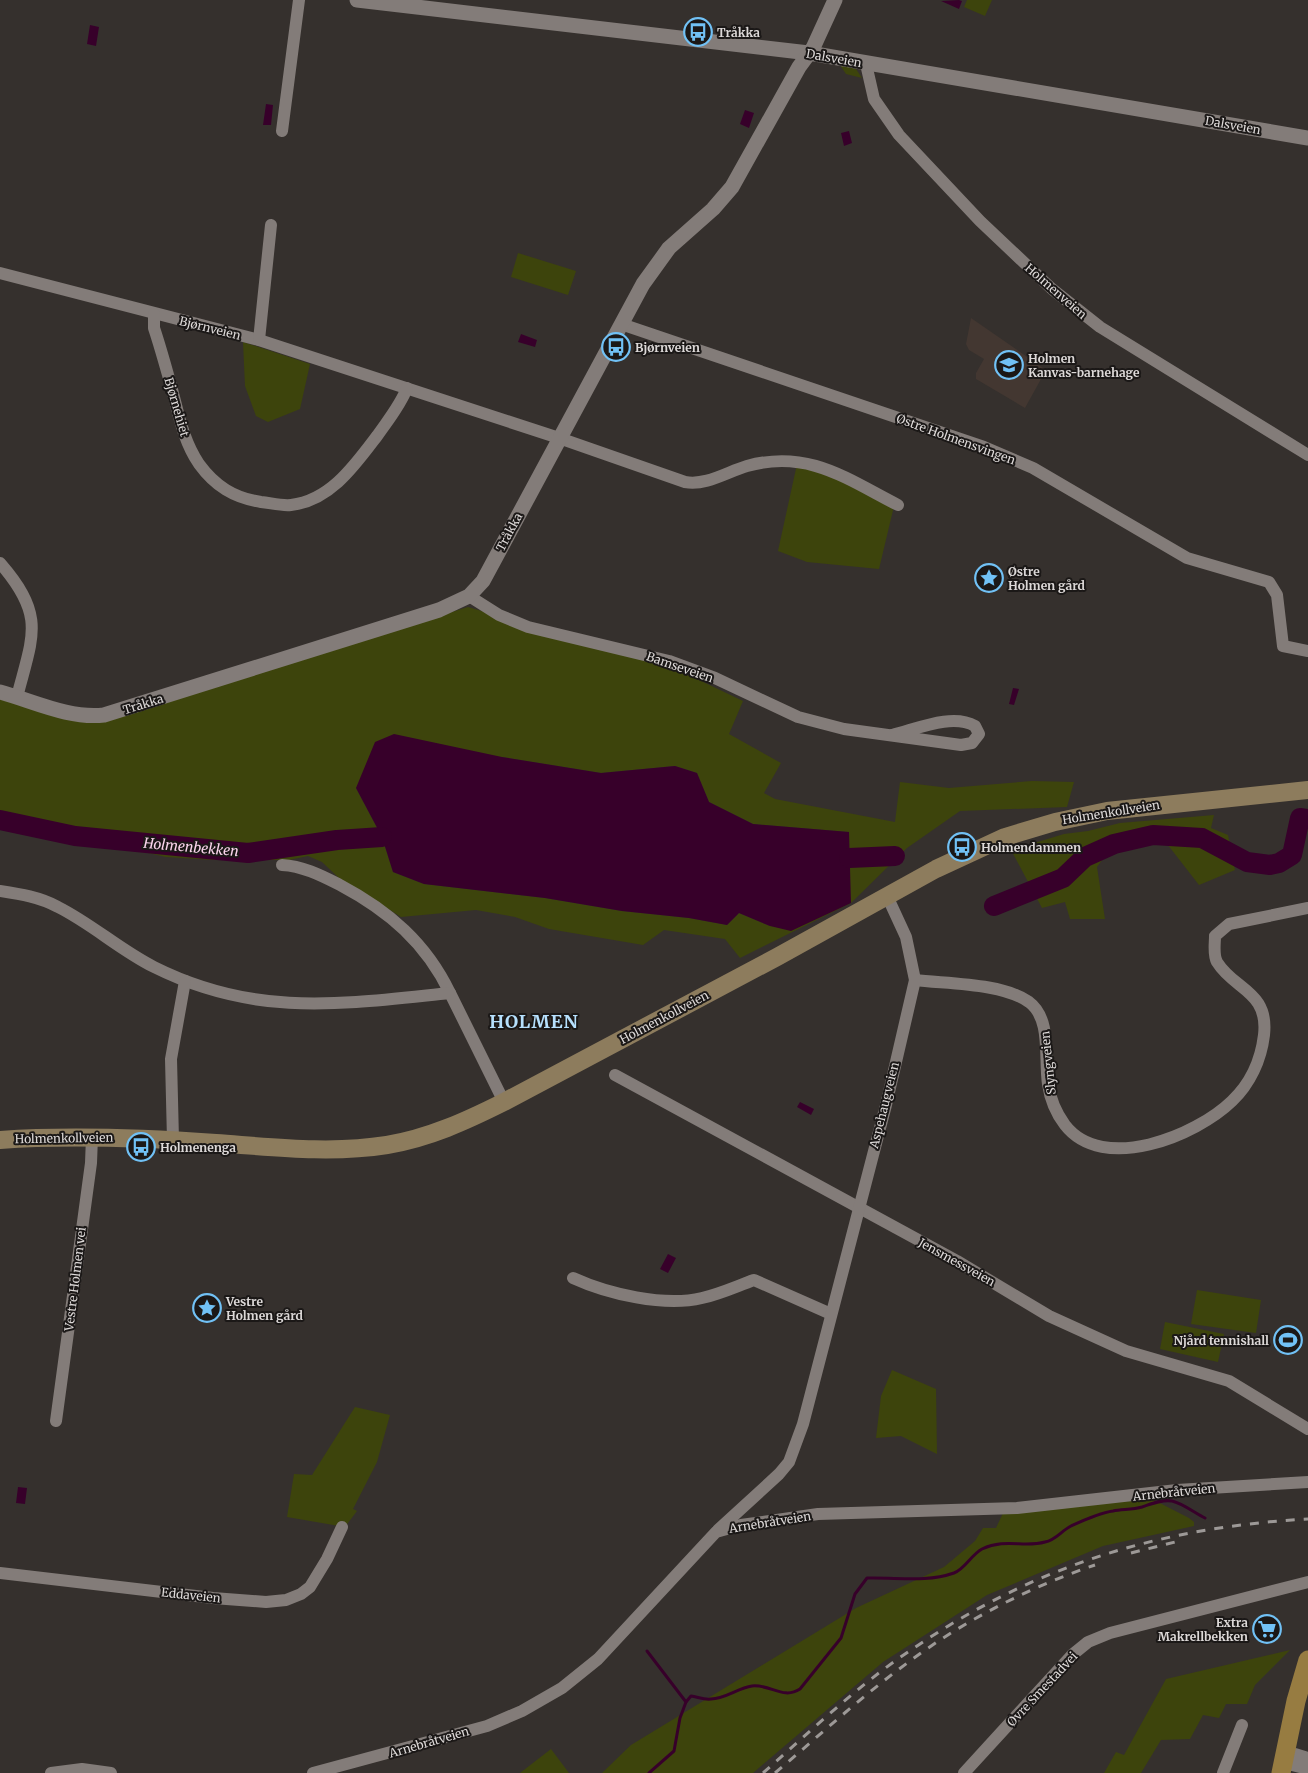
<svg xmlns="http://www.w3.org/2000/svg" width="1308" height="1773" font-family="Merriweather,serif">
  <style>
    .built { fill: #433731 }
    .green { fill: #3d440c; fill-rule: evenodd }
    .water { fill: #37002a }
    .lines { fill: none; stroke-linecap: round; stroke-linejoin: round }
    .stream { stroke: #37002a; stroke-width: 3 }
    .river { stroke: #37002a; stroke-width: 20 }
    .minor { stroke: #837c79; stroke-width: 12 }
    .tertiary { stroke: #837c79; stroke-width: 15 }
    .secondary { stroke: #8d7c5d; stroke-width: 18 }
    .primary { stroke: #977c41; stroke-width: 19 }
    .rail { stroke: #9d9997; stroke-width: 3; stroke-dasharray: 9 9; stroke-linecap: butt }
    .labels { text-anchor: middle; dominant-baseline: central; stroke-width: 4; stroke-linejoin: round; paint-order: stroke }
    .poi-label { font-size: 12px; font-weight: bold; fill: #ddd9d8; stroke: #1b1817; text-anchor: start }
    .street-label { font-size: 12px; fill: #ddd9d8; stroke: #1b1817 }
    .water-label { font-size: 14px; font-style: italic; fill: #fbd5ed; stroke: #1b1817 }
    .district-label { font-size: 18px; font-weight: bold; letter-spacing: 1px; fill: #b6e0fd; stroke: #1b1817 }
  </style>
  <rect width="100%" height="100%" fill="#35302d"/>
  <polygon class="built" points="971,318 1046,370 1025,408 976,379 976,373 984,359 969,350 966,344"/>
  <g class="green">
    <polygon points="967,0 992,0 985,16 964,7"/>
    <polygon points="840,65 856,69 862,78 846,74"/>
    <polygon points="518,253 576,271 568,295 511,277"/>
    <polygon points="243,342 310,364 300,409 268,422 256,416 245,386"/>
    <polygon points="797,464 819,468 894,506 879,569 807,562 778,551"/>
    <path d="M468 607 660 664 697 679 743 701 729 734 781 763 764 793 775 799 895 822 900 782 949 788 1032 781 1074 782 1067 807 960 811 907 848 851 903 740 958 725 939 664 930 643 945 549 929 515 917 476 910 401 917 339 878 322 862 308 856 289 860H213L166 857 135 850 72 845 0 827V698L103 721ZM502 757 601 773 675 766 697 773 709 802 753 824 849 832V858L770 926 739 913 727 925 689 918 622 911 545 898 424 884 393 872 382 837 356 788Z"/>
    <polygon points="1214,815 1211,828 1228,835 1235,870 1199,885 1157,831 1119,837 1097,867 1105,919 1070,919 1065,902 1042,908 1011,850 1064,834 1088,831 1120,823"/>
    <polygon points="1197,1290 1261,1300 1256,1333 1191,1324"/>
    <polygon points="1165,1322 1224,1334 1218,1362 1160,1349"/>
    <polygon points="892,1370 936,1389 937,1454 901,1436 876,1438 881,1396"/>
    <polygon points="355,1407 390,1415 377,1462 353,1509 357,1511 345,1527 287,1517 294,1474 312,1475"/>
    <polygon points="1152,1499 1189,1518 1194,1522 1194,1526 1103,1546 987,1595 883,1662 753,1773 602,1773 631,1745 856,1608 944,1567 975,1541 983,1528 996,1528 1003,1513"/>
    <polygon points="1290,1650 1255,1685 1247,1704 1226,1704 1219,1718 1203,1715 1190,1739 1161,1740 1141,1773 1104,1773 1116,1752 1124,1755 1166,1679"/>
    <polygon points="551,1749 569,1773 520,1773"/>
  </g>
  <g class="water">
    <polygon points="959,0 962,1 959,9 941,1"/>
    <polygon points="90,25 99,27 96,46 87,44"/>
    <polygon points="266,104 273,105 271,125 263,125"/>
    <polygon points="745,110 754,113 749,128 740,124"/>
    <polygon points="849,131 852,143 844,146 841,133"/>
    <polygon points="521,334 537,340 535,347 518,342"/>
    <polygon points="1013,688 1019,689 1014,705 1009,704"/>
    <polygon points="394,734 502,757 601,773 675,766 697,773 709,802 753,824 849,832 851,903 791,931 770,926 739,913 727,925 689,918 622,911 545,898 424,884 393,872 382,837 356,788 375,742"/>
    <polygon points="800,1102 814,1109 811,1115 797,1107"/>
    <polygon points="668,1254 676,1258 668,1273 660,1269"/>
    <polygon points="18,1487 27,1488 25,1504 16,1503"/>
  </g>
  <g class="lines">
    <g class="stream">
      <polyline points="647,1651 686,1702"/>
      <path d="M649 1773 674 1751 680 1718 686 1702 691 1696C698 1697 704 1700 711 1699 725 1699 738 1688 752 1686 771 1684 783 1700 800 1689L841 1638 855 1594 867 1578C897 1577 925 1583 954 1573 965 1569 971 1555 982 1549 1006 1538 1024 1548 1045 1542 1056 1540 1061 1531 1071 1526 1084 1520 1099 1513 1113 1511 1122 1509 1132 1510 1142 1507 1151 1504 1162 1499 1172 1501 1182 1503 1195 1513 1205 1518"/>
    </g>
    <g class="river">
      <polyline points="0,820 75,836 248,853 337,840 382,837"/>
      <polyline points="849,858 895,856"/>
      <polyline points="994,906 1063,878 1085,857 1114,844 1153,835 1202,838 1247,862 1270,865 1279,863 1292,855 1300,818 1308,819"/>
    </g>
    <g class="minor">
      <polyline points="866,64 874,99 899,135 980,221 1052,289 1100,327 1308,455"/>
      <polyline points="282,131 299,0"/>
      <path d="M0 273 259 340 559 438 685 482C706 486 727 472 747 466 808 449 847 479 898 505"/>
      <path d="M154 314V328C160 346 165 364 170 382 178 410 182 439 199 464 215 486 234 498 261 502 271 503 281 506 291 505 330 501 355 465 377 436 388 420 400 406 407 388"/>
      <polyline points="621,324 984,447 1033,468 1187,558 1269,582 1277,595 1283,646 1308,651"/>
      <polyline points="259,340 271,225"/>
      <path d="M0 563C46 616 33 635 17 697"/>
      <path d="M469 596 499 615 528 627 669 661 715 678 798 717 844 729 961 745 972 743 979 734 975 726C952 713 917 729 892 735"/>
      <path d="M282 865C303 866 322 876 340 885 389 911 426 943 450 993"/>
      <path d="M0 891C20 894 40 897 58 907 92 924 120 950 154 967 256 1018 342 1004 450 993L504 1102"/>
      <path d="M915 980C948 984 1002 983 1029 1002 1052 1019 1044 1058 1048 1084 1050 1098 1056 1113 1065 1125 1103 1174 1196 1136 1232 1101 1250 1084 1261 1060 1264 1035 1269 991 1234 990 1217 962 1213 955 1215 944 1215 936L1229 924 1308 908"/>
      <polyline points="615,1075 957,1261 1049,1316 1126,1351 1229,1381 1308,1429"/>
      <polyline points="173,1140 171,1059 185,981"/>
      <path d="M573 1278C608 1294 664 1307 702 1298 720 1294 737 1286 754 1280L831 1314"/>
      <polyline points="56,1421 91,1163 92,1137"/>
      <polyline points="718,1530 779,1474 789,1462 803,1424 886,1105 915,980 906,937 888,898"/>
      <polyline points="0,1573 213,1598 266,1602 286,1600 301,1594 310,1587 327,1559 342,1527"/>
      <polyline points="1308,1758 1295,1754 1284,1757 1292,1765 1308,1769"/>
      <polyline points="51,1773 82,1769 111,1773"/>
      <polyline points="313,1773 487,1726 522,1711 562,1688 598,1659 716,1532 741,1525 818,1514 1017,1508 1177,1490 1308,1482"/>
      <polyline points="964,1773 1072,1655 1088,1642 1110,1633 1308,1582"/>
      <polyline points="1223,1773 1242,1725"/>
    </g>
    <g class="tertiary">
      <polyline points="357,0 809,53 1308,138"/>
      <path d="M0 692C33 701 69 719 104 715L439 610 469 596 483 581 643 284 669 248 713 209 732 187 799 67 813 48 835 0"/>
    </g>
    <path class="secondary" d="M0 1140C72 1135 144 1138 216 1143 272 1147 331 1154 387 1145 429 1138 466 1121 504 1102L777 957 936 869 1005 837 1055 822 1107 811 1308 790"/>
    <polyline class="primary" points="1281,1773 1296,1701 1308,1660"/>
    <g class="rail">
      <polyline points="1131,1553 1175,1542"/>
      <path d="M763 1773C810 1732 856 1687 908 1652 1031 1567 1159 1527 1308 1519"/>
      <path d="M775 1773C820 1735 863 1695 910 1661 965 1620 1030 1587 1095 1565"/>
    </g>
  </g>
  <defs>
    <symbol id="bus-ring" viewBox="-11 -11 22 22"><circle r="9.5" fill="#1b1817" stroke="#71c1f5" stroke-width="1.5"/><path d="M-5-6H5V4H4V6H2V4H-2V6H-4V4H-5ZM-3.5-4V0h7V-4ZM-3.5 1.2v1.5H-2V1.2ZM2 1.2v1.5H3.5V1.2Z" fill="#71c1f5"/></symbol>
    <symbol id="school-ring" viewBox="-11 -11 22 22"><circle r="9.5" fill="#1b1817" stroke="#71c1f5" stroke-width="1.5"/><path d="M0-5L7-2L0 1L-7-2ZM-4 1L0 2.5L4 1V4Q0 6-4 4Z" fill="#71c1f5"/></symbol>
    <symbol id="sight-ring" viewBox="-11 -11 22 22"><circle r="9.5" fill="#1b1817" stroke="#71c1f5" stroke-width="1.5"/><path d="M0-6L1.8-2.2L6-1.7L2.9 1.2L3.7 5.4L0 3.3L-3.7 5.4L-2.9 1.2L-6-1.7L-1.8-2.2Z" fill="#71c1f5"/></symbol>
    <symbol id="stadium-ring" viewBox="-11 -11 22 22"><circle r="9.5" fill="#1b1817" stroke="#71c1f5" stroke-width="1.5"/><path d="M0-5a6.5 5 0 1 0 0 10a6.5 5 0 1 0 0-10ZM-3.5-1.8h7v3.6h-7Z" fill="#71c1f5"/></symbol>
    <symbol id="supermarket-ring" viewBox="-11 -11 22 22"><circle r="9.5" fill="#1b1817" stroke="#71c1f5" stroke-width="1.5"/><path d="M-6-5.5h2.5l.6 2H6L4.5 2H-2.5L-4.4-4H-6ZM-1.5 3.2a1.3 1.3 0 1 0 .1 0ZM3 3.2a1.3 1.3 0 1 0 .1 0Z" fill="#71c1f5"/></symbol>
  </defs>
  <g fill-rule="evenodd">
    <use href="#bus-ring" x="682" y="16" width="32" height="32"/>
    <use href="#bus-ring" x="600" y="331" width="32" height="32"/>
    <use href="#school-ring" x="993" y="349" width="32" height="32"/>
    <use href="#sight-ring" x="973" y="562" width="32" height="32"/>
    <use href="#bus-ring" x="946" y="831" width="32" height="32"/>
    <use href="#bus-ring" x="125" y="1131" width="32" height="32"/>
    <use href="#sight-ring" x="191" y="1292" width="32" height="32"/>
    <use href="#stadium-ring" x="1272" y="1324" width="32" height="32"/>
    <use href="#supermarket-ring" x="1251" y="1613" width="32" height="32"/>
  </g>
  <g class="labels">
    <g class="poi-label">
      <text x="717" y="32">Tråkka</text>
      <text x="635" y="347">Bjørnveien</text>
      <text x="1028" y="358">Holmen<tspan x="1028" dy="14">Kanvas-barnehage</tspan></text>
      <text x="1008" y="571">Østre<tspan x="1008" dy="14">Holmen gård</tspan></text>
      <text x="981" y="847">Holmendammen</text>
      <text x="160" y="1147">Holmenenga</text>
      <text x="226" y="1301">Vestre<tspan x="226" dy="14">Holmen gård</tspan></text>
      <text x="1269" y="1340" text-anchor="end">Njård tennishall</text>
      <text x="1248" y="1622" text-anchor="end">Extra<tspan x="1248" dy="14">Makrellbekken</tspan></text>
    </g>
    <g class="street-label">
      <text transform="translate(834 58) rotate(10)">Dalsveien</text>
      <text transform="translate(1233 125) rotate(10)">Dalsveien</text>
      <text transform="translate(1056 291) rotate(41)">Holmenveien</text>
      <text transform="translate(210 328) rotate(14)">Bjørnveien</text>
      <text transform="translate(177 407) rotate(74)">Bjørnehiet</text>
      <text transform="translate(956 439) rotate(20)">Østre Holmensvingen</text>
      <text transform="translate(509 532) rotate(-62)">Tråkka</text>
      <text transform="translate(680 667) rotate(19)">Bamseveien</text>
      <text transform="translate(143 704) rotate(-17)">Tråkka</text>
      <text transform="translate(1111 812) rotate(-9)">Holmenkollveien</text>
      <text transform="translate(664 1017) rotate(-28)">Holmenkollveien</text>
      <text transform="translate(1048 1063) rotate(-96)">Slyngveien</text>
      <text transform="translate(884 1105) rotate(-76)">Aspehaugveien</text>
      <text transform="translate(64 1138) rotate(-1)">Holmenkollveien</text>
      <text transform="translate(957 1262) rotate(29)">Jensmessveien</text>
      <text transform="translate(75 1279) rotate(-83)">Vestre Holmen vei</text>
      <text transform="translate(1174 1492) rotate(-6)">Arnebråtveien</text>
      <text transform="translate(770 1522) rotate(-9)">Arnebråtveien</text>
      <text transform="translate(191 1595) rotate(6)">Eddaveien</text>
      <text transform="translate(1042 1689) rotate(-47)">Øvre Smestadvei</text>
      <text transform="translate(429 1742) rotate(-16)">Arnebråtveien</text>
    </g>
    <g class="water-label">
      <text transform="translate(191 847) rotate(5)">Holmenbekken</text>
    </g>
    <g class="district-label">
      <text x="534" y="1021">HOLMEN</text>
    </g>
  </g>
</svg>
